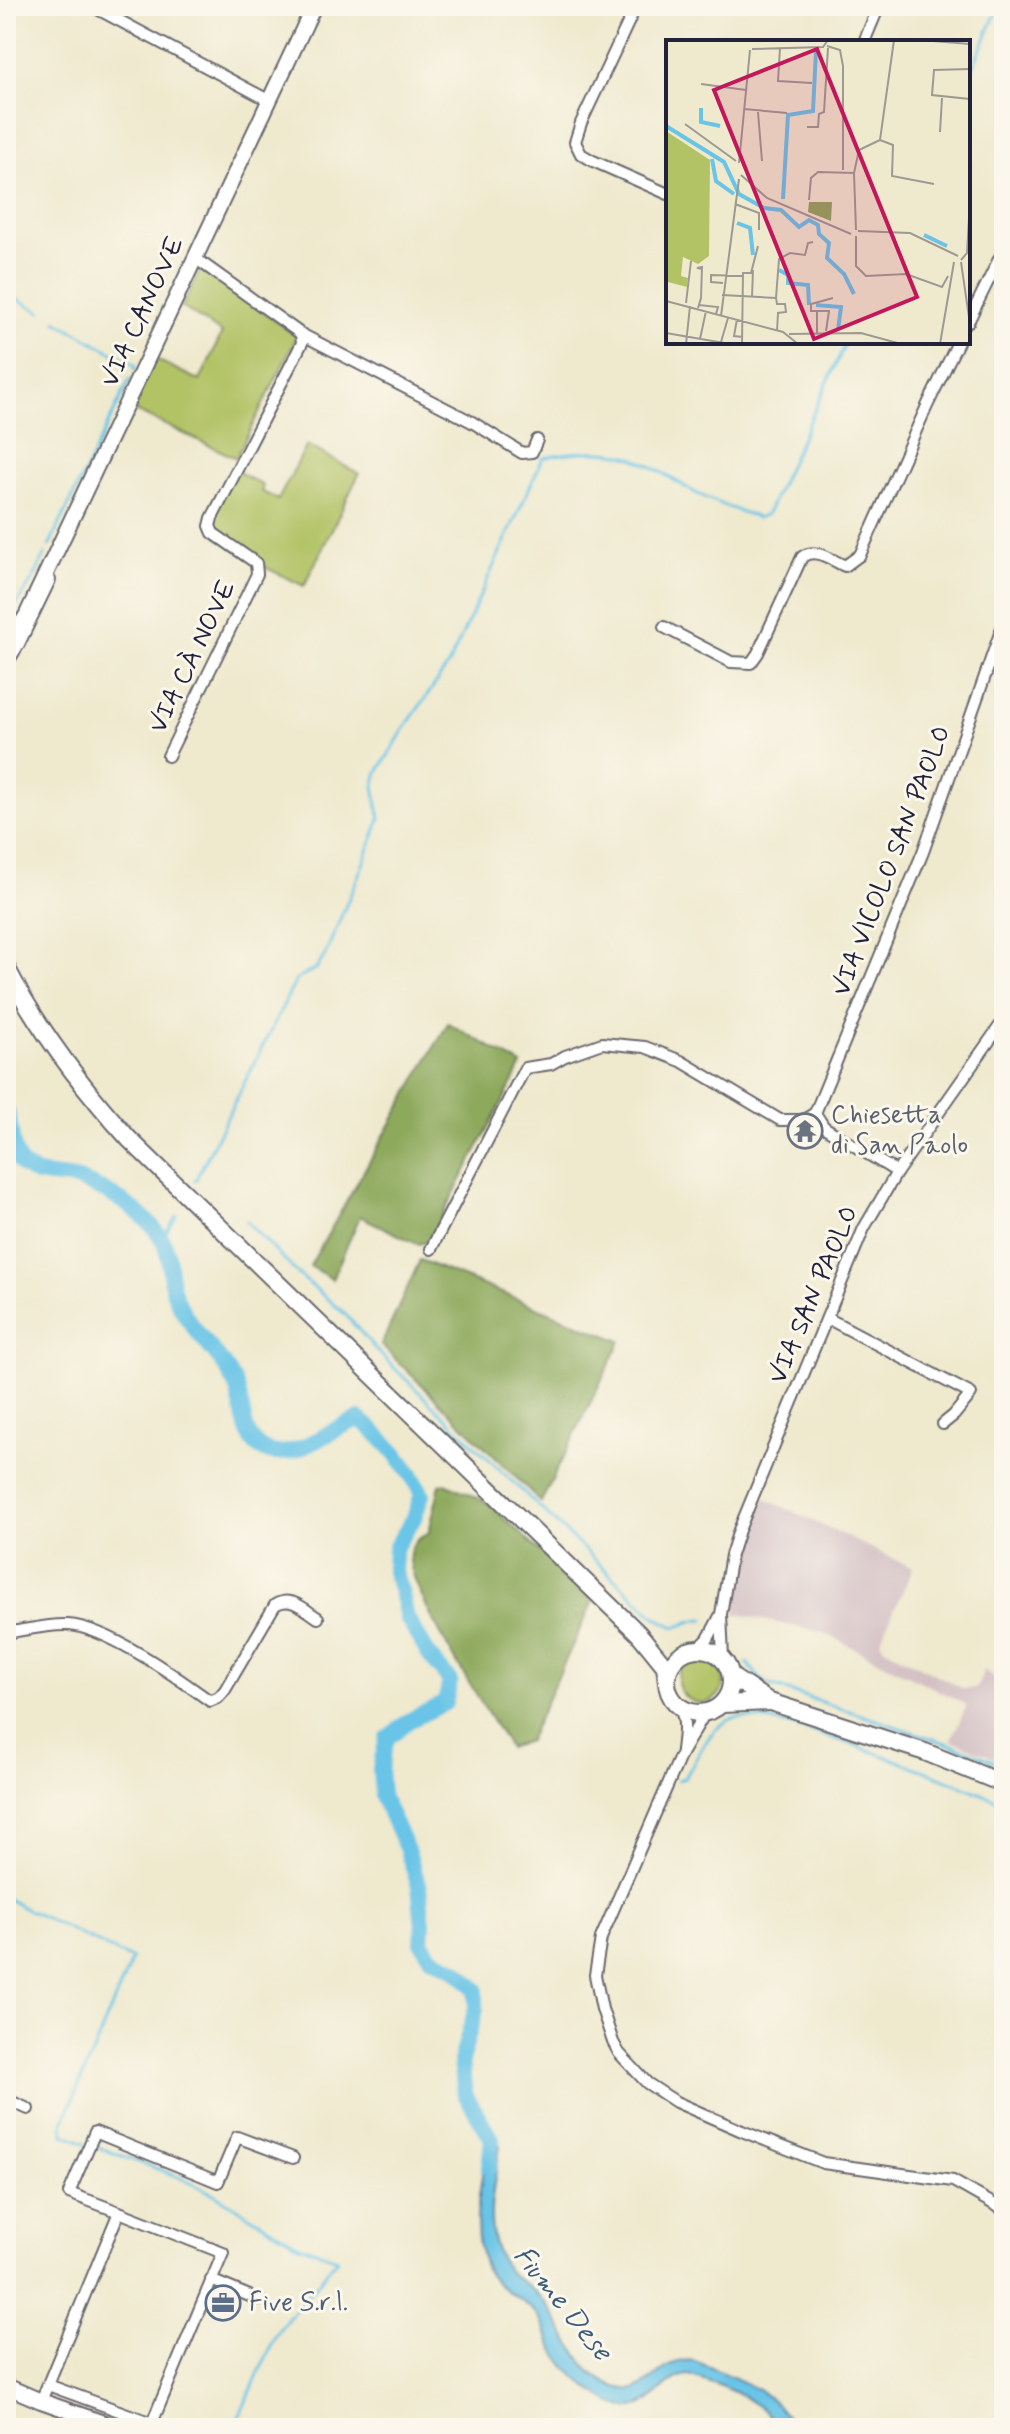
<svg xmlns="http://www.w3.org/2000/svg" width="1010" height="2434" font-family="Mynerve,sans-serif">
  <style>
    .industrial { fill: #d2bec3 }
    .green { fill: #b2c366; stroke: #6a7250; stroke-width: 2 }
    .forest { fill: #8da95b; stroke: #58664b; stroke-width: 2 }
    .water { fill: #69c4e7; stroke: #467391; stroke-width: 2 }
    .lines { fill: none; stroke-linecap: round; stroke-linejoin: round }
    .stream { stroke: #69c4e7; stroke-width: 3 }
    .river { stroke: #69c4e7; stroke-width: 16 }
    .street-casing { stroke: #6a686e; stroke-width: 14 }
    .secondary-casing { stroke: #6a686e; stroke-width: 18 }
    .primary-casing { stroke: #6a686e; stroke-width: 20 }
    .street { stroke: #fff; stroke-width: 10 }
    .secondary { stroke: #fff; stroke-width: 14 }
    .primary { stroke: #fff; stroke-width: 16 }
    .labels { text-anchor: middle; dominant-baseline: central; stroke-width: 6; stroke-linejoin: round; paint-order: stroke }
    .street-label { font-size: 26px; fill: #22223b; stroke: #fbf7ec }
    .worship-label { font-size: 26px; fill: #5b616d; stroke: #fbf7ec; text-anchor: start }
    .service-label { font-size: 26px; fill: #4e5e75; stroke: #fbf7ec; text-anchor: start }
    .water-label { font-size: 28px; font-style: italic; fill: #3b5b77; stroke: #fbf7ec }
    .inset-river { fill: none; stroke: #69c4e7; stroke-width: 4 }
    .inset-road { fill: none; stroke: #9d9993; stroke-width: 2 }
    .view { fill: #c2185b; fill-opacity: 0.15; stroke: #c2185b; stroke-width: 4 }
    .inset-edge { fill: none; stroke: #22223b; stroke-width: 4 }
  </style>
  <rect width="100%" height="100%" fill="#fbf7ec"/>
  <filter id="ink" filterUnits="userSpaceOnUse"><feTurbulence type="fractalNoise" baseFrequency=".0125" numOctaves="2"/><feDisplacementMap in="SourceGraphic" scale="16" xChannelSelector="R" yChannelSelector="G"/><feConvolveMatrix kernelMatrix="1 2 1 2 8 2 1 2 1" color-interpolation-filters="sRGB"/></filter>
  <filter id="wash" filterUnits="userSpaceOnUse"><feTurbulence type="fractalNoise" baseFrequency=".006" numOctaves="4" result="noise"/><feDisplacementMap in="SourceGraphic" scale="32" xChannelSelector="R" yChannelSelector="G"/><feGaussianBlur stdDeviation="1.8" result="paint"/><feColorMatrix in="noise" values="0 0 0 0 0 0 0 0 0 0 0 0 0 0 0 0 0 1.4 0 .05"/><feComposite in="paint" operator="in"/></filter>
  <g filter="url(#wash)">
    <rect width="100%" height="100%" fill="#efe9ce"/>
    <polygon class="industrial" points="764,1498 913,1568 880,1641 884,1648 964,1689 977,1688 984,1670 1004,1685 1004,1762 951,1740 967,1705 824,1633 736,1614 736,1582"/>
    <g class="green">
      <polygon points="201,268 295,335 296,339 236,458 131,409 155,359 200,381 222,333 182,307"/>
      <polygon points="307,445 359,474 304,586 256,563 217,537 212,518 235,470 263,486 261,491 278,500"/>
      <circle cx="701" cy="1680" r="23"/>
    </g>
    <g class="forest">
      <polygon points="448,1023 522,1065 428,1242 417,1244 360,1216 332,1279 310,1266"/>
      <polygon points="420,1260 621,1341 541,1502 381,1345"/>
      <path d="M445 1483 487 1502 593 1601 528 1741 509 1748C489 1714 405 1587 410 1554 411 1542 420 1538 429 1532L440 1485Z"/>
    </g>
    <path class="water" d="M500 2145C496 2177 486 2210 494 2242 506 2283 521 2275 544 2301 570 2331 576 2380 625 2389 653 2393 660 2356 695 2361 738 2380 769 2386 795 2428H780C761 2400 720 2384 688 2375 666 2377 654 2406 631 2408 621 2409 611 2403 603 2398 581 2384 565 2369 552 2346 547 2335 544 2323 536 2313 521 2296 495 2290 486 2269 469 2229 481 2189 486 2148Z"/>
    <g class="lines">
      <g class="stream">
        <polyline points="968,79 999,6"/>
        <polyline points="6,293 41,312"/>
        <polyline points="56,321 135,365 135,369"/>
        <polyline points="49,546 130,379"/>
        <polyline points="6,620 35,576 45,554"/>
        <path d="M195 1181 296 980 317 968 325 955 362 867 380 819 374 786 378 772 406 726 449 664 543 458C566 452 599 449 623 455 647 461 668 477 689 489 710 502 735 509 758 518L767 514 846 342"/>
        <path d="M246 1221 297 1273 345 1314 378 1352 452 1424 653 1615C686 1638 676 1620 704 1619"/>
        <polyline points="162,1238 177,1216"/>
        <polyline points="747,1663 762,1681 770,1685 949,1744 1004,1765"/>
        <path d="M678 1780 685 1778C697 1758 707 1731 729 1720 764 1703 961 1785 1004 1803"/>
        <polyline points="6,1898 22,1907 132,1959 63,2123 64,2134 85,2143"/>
        <polyline points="92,2145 174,2175 214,2194 297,2244 337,2259 278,2331 234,2428"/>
      </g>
      <path class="river" d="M6 1109C13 1126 9 1146 19 1161 33 1182 60 1173 81 1181 109 1191 143 1211 160 1236 171 1252 168 1272 173 1289 185 1329 221 1351 236 1386 245 1407 240 1439 265 1450 293 1464 333 1426 360 1419 386 1441 407 1463 422 1494L414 1518 395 1548 394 1571 401 1591 407 1618 429 1655 450 1681 445 1703 410 1720 387 1738 380 1769 382 1796 407 1850 419 1886 423 1926 422 1943 431 1957 455 1969 476 1989V2008L461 2061 465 2094 492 2139 489 2168"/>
    </g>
  </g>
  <g filter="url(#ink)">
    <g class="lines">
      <defs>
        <g id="street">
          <polyline points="92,6 270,101"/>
          <polyline points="636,6 581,123 575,142 581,154 593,161 668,194"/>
          <polyline points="864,42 879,6"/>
          <polyline points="195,258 301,334 472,422 522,453 532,452 537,440"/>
          <polyline points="968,322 1004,249"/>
          <path d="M664 627 731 662 751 663 758 653 802 557C816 547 831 560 845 566L860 555 927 406 958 342"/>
          <polyline points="6,665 19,644 50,580"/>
          <polyline points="168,756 257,574 256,563 213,533 210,526 212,518 302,343 301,334"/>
          <polyline points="815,1113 824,1127 897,1172"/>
          <polyline points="431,1249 525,1068 551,1064 565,1056 602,1043 645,1047 681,1061 780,1120 804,1120 815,1113 923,852 1004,622"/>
          <polyline points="827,1318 971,1394 954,1415 943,1424"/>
          <path d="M6 1633C26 1630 48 1624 68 1625 107 1627 177 1677 210 1701L219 1697 225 1690 275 1605C291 1595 304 1609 318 1618"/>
          <polyline points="699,1648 708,1639 720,1616"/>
          <polyline points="723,1658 721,1614 731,1555 739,1530 864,1228 897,1172 1004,1020"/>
          <path d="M678 1705C687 1720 684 1732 682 1750"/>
          <polyline points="705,1713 682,1752 601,1938 595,1975 602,2009 613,2042 619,2053 647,2083 676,2102 742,2131 823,2163 953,2181 1004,2210"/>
          <polyline points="6,2099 28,2109"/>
          <polyline points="211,2280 259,2300"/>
          <polyline points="48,2385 152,2423 223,2253 119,2212"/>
          <polyline points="41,2401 119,2212 69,2193 95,2132 218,2182 237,2137 293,2158"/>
        </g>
        <g id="secondary">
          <polyline points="6,647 26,616 314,6"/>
          <polyline points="6,2386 41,2401 118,2428"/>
        </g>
        <g id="primary">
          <path d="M6 967C39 1031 81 1086 129 1139L639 1634 665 1666 667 1682"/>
          <circle cx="699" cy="1681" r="32"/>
          <polyline points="732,1677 770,1702 925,1752 1004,1784"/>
          <polyline points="722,1704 769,1702"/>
        </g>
      </defs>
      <use href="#street" class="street-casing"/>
      <use href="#secondary" class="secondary-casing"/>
      <use href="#primary" class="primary-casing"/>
      <use href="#street" class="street"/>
      <use href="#secondary" class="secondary"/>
      <use href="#primary" class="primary"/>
    </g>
  </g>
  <defs>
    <symbol id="temple-ring" viewBox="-11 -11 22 22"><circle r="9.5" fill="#fbf7ec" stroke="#6b7280" stroke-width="1.5"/><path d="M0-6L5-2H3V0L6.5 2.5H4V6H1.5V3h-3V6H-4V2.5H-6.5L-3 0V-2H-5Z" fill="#6b7280"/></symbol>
    <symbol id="office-ring" viewBox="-11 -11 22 22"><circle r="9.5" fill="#fbf7ec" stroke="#5c6f8a" stroke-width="1.5"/><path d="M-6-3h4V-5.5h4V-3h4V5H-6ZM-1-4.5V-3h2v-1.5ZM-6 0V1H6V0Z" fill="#5c6f8a"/></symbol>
  </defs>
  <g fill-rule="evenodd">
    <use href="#temple-ring" x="785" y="1111" width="40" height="40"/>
    <use href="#office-ring" x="203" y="2283" width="40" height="40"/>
  </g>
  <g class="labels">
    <g class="street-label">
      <text transform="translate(143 312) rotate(-65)">VIA CANOVE</text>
      <text transform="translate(193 657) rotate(-64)">VIA CÀ NOVE</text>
      <text transform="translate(892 861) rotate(-69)">VIA VICOLO SAN PAOLO</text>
      <text transform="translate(814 1295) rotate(-67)">VIA SAN PAOLO</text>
    </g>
    <g class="worship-label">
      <text x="831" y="1116">Chiesetta<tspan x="831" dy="30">di San Paolo</tspan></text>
    </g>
    <g class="service-label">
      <text x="249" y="2303">Five S.r.l.</text>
    </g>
    <g class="water-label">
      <text transform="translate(562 2304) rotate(51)">Fiume Dese</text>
    </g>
  </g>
  <g transform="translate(666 40)">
    <rect width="304" height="304" fill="#efe9ce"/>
    <path d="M0 91 44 120 43 216 32 224 17 217 15 236 22 238 21 247 2 242 0 247Z" fill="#b2c366"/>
    <path d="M143 162H166L165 181 142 172Z" fill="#8da95b"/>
    <path class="inset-river" d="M35 68V82L54 86M0 86 58 122 73 154 98 168 115 170 133 187 143 180 152 185 153 194 163 203 161 218 178 234 188 254M46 119 50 141 68 154M117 159 122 75 147 71 150 10M71 183 84 188 87 215M258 195 281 206M113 230 122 235V243L142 245 143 265M150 265 175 267 172 290"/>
    <path class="inset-road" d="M254 0 304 4M161 6 174 10 177 26V130M114 8 112 41 146 43M86 9 157 7 162 0M304 29 268 30 266 55 304 59M35 44 80 50M78 69 121 73M92 72 96 121M19 84 70 121M141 87H152L153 74 158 72 162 8M274 92 276 58M214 100 227 105 226 136 268 144M73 123 84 10M75 135 101 158 185 194M143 160 145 138 152 132 188 133M69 164 93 173V190M190 190 188 133 193 110 214 100 228 0M192 191 244 193 292 216M190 196V226L200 236 240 234 276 247 282 236M295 220 301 213 304 160M295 222 304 284M57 243 45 242V235L77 236M56 255 110 258M86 257 87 230M0 261 117 292 132 304M20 263 25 221M33 265 52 267 50 274M32 268 35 258 36 227 31 228 36 229M151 271H163L160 291M55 276 73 139M71 279 68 296 77 297M111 291 112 273 120 272 119 264H111L110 258 113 219 124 213 139 215 142 203 147 202M0 293 64 304M123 294 195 293 235 304M151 294V271H145V264L167 258M34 299 40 271M55 302 62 278M20 304 24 266M76 304 77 233H85L92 206M274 304 288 222"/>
    <path class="view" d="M151 9 251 257 148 299 48 50Z"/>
    <rect width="304" height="304" class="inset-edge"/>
  </g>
  <rect width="1010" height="2434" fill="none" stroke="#fbf7ec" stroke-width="32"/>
</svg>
